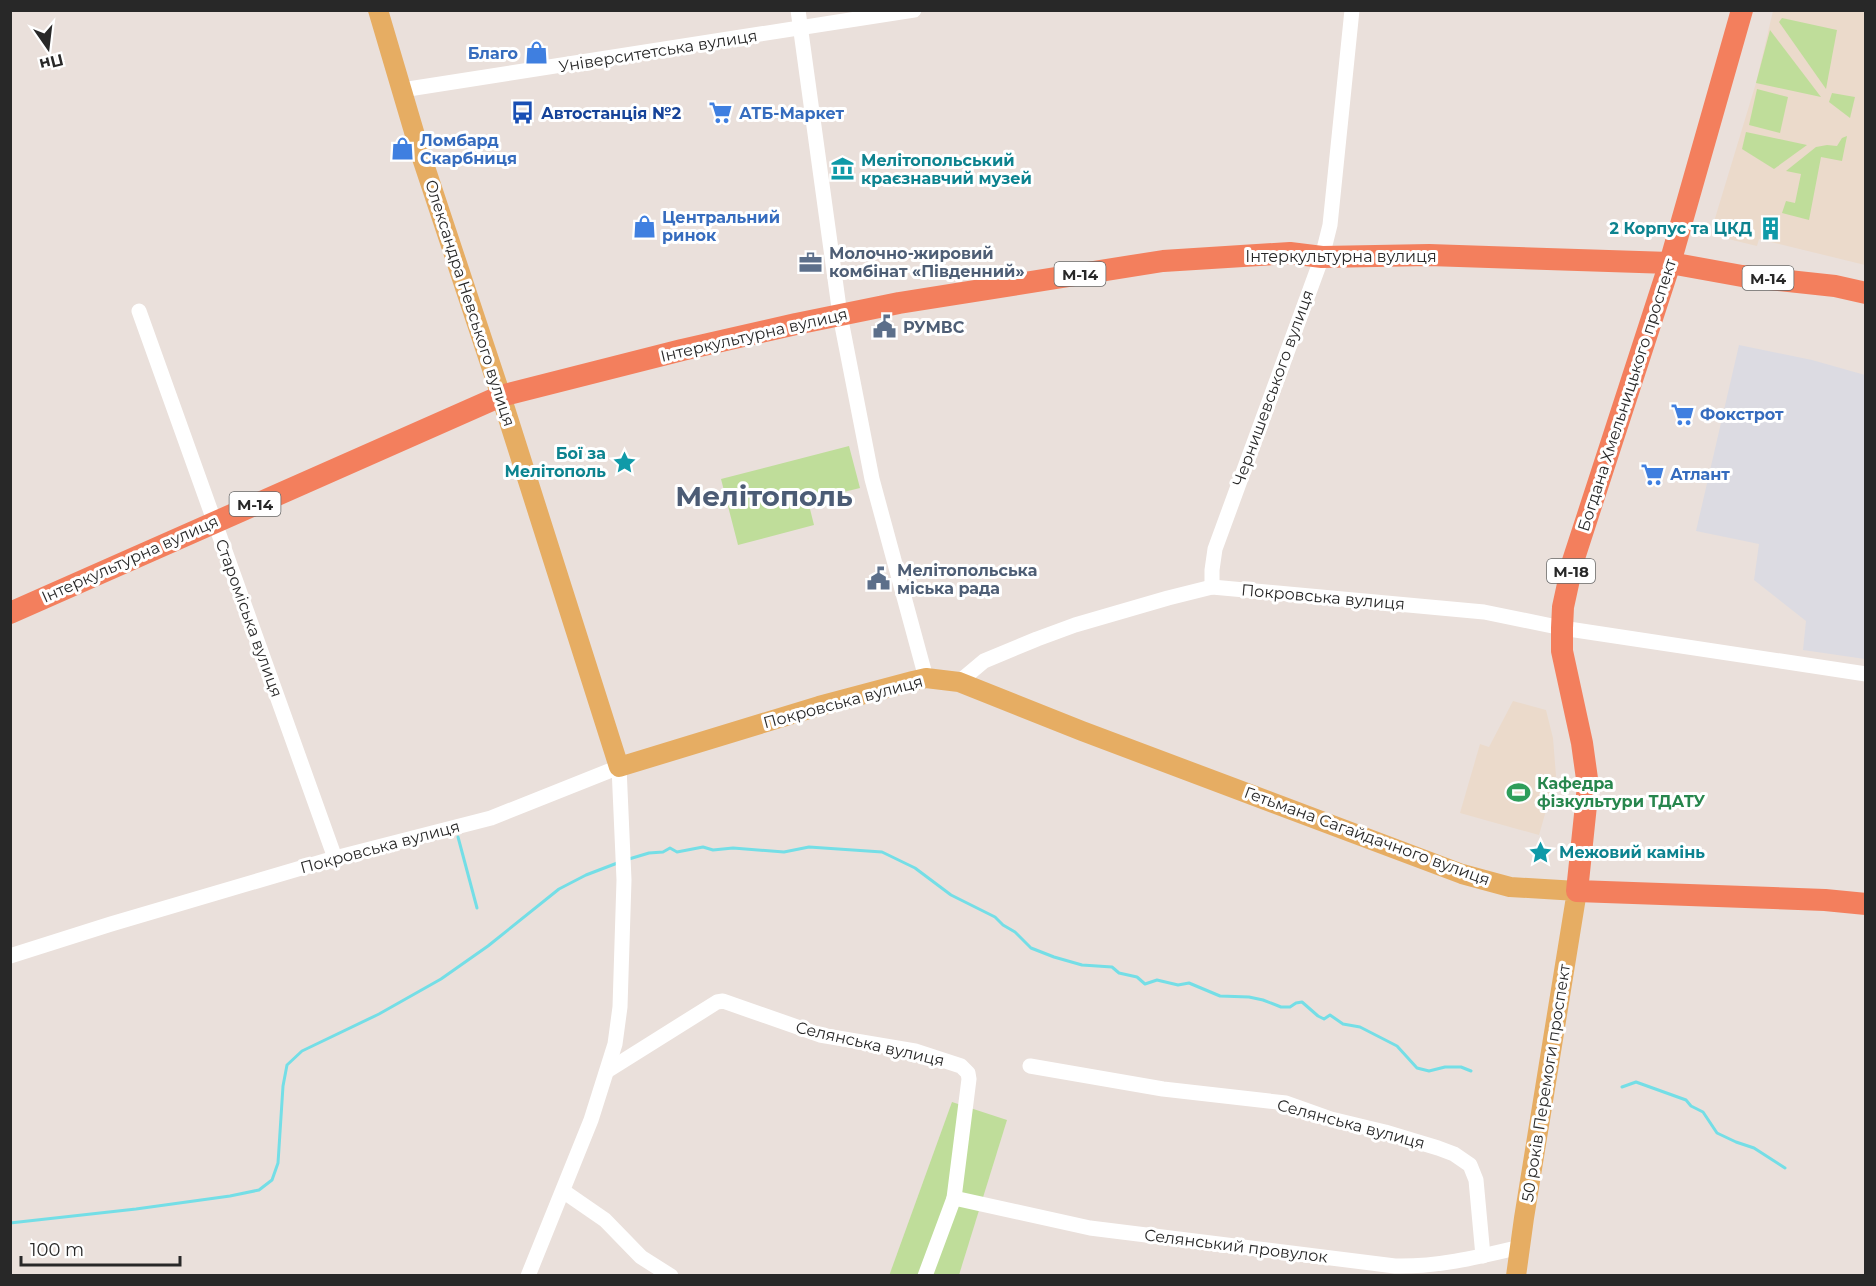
<svg xmlns="http://www.w3.org/2000/svg" width="1876" height="1286" font-family="Montserrat,sans-serif">
  <style>
    .industrial { fill: #dcdbe2 }
    .education { fill: #ebdacb }
    .green { fill: #bfdd9a }
    .lines { fill: none; stroke-linecap: round; stroke-linejoin: round }
    .stream { stroke: #74dee6; stroke-width: 3 }
    .minor { stroke: #fff; stroke-width: 15 }
    .major { stroke: #e6ad63; stroke-width: 20 }
    .highway { stroke: #f37f5d; stroke-width: 22 }
    .labels { text-anchor: middle; dominant-baseline: central; stroke-width: 6; stroke-linejoin: round; paint-order: stroke }
    .shield { fill: #fff; stroke: #686868; stroke-width: 1.5 }
    .shield-label { font-size: 15px; font-weight: bold; fill: #282828 }
    .street-label { font-size: 16px; fill: #282828; stroke: #fff }
    .shop-label { font-size: 16px; font-weight: bold; fill: #366cbe; stroke: #fff; text-anchor: start }
    .transit-label { font-size: 16px; font-weight: bold; fill: #164399; stroke: #fff; text-anchor: start }
    .culture-label { font-size: 16px; font-weight: bold; fill: #0d838f; stroke: #fff; text-anchor: start }
    .service-label { font-size: 16px; font-weight: bold; fill: #4e5e75; stroke: #fff; text-anchor: start }
    .leisure-label { font-size: 16px; font-weight: bold; fill: #27864d; stroke: #fff; text-anchor: start }
    .town-label { font-size: 28px; font-weight: bold; fill: #4c5c75; stroke: #fff }
  </style>
  <rect width="100%" height="100%" fill="#eae0db"/>
  <polygon class="industrial" points="1739,345 1812,360 1865,375 1865,659 1803,650 1806,621 1754,580 1759,544 1696,531"/>
  <g class="education">
    <polygon points="1773,11 1865,11 1865,265 1759,239 1757,246 1720,237 1713,225 1756,83"/>
    <polygon points="1513,701 1546,710 1553,738 1556,776 1539,835 1460,813 1480,744 1489,747"/>
  </g>
  <g class="green">
    <polygon points="1782,18 1837,30 1826,89 1779,22"/>
    <polygon points="1770,30 1821,97 1756,83"/>
    <polygon points="1757,89 1788,97 1780,133 1749,125"/>
    <polygon points="1832,93 1855,97 1850,118 1829,102"/>
    <polygon points="1746,132 1807,145 1774,169 1742,149"/>
    <polygon points="1847,136 1842,161 1821,157 1809,220 1782,213 1786,201 1795,203 1801,174 1786,171 1816,147 1827,145 1837,146 1842,138"/>
    <polygon points="849,446 860,488 808,501 814,525 738,545 721,479"/>
    <polygon points="952,1102 1007,1120 959,1275 889,1276"/>
  </g>
  <g class="lines">
    <g class="stream">
      <polyline points="458,837 477,908"/>
      <polyline points="629,859 649,853 663,852 670,848 677,852 703,847 713,850 733,848 784,852 809,847 882,852 915,868 951,895 995,917 1003,925 1015,932 1031,948 1054,957 1082,965 1112,967 1119,973 1137,977 1145,984 1157,980 1178,985 1189,983 1220,996 1249,997 1263,1000 1281,1007 1290,1007 1296,1003 1302,1002 1318,1016 1324,1019 1330,1015 1343,1024 1360,1027 1397,1046 1417,1068 1429,1071 1445,1067 1461,1067 1471,1071"/>
      <polyline points="1622,1087 1636,1082 1686,1100 1691,1106 1703,1112 1717,1133 1736,1142 1754,1148 1785,1168"/>
      <polyline points="10,1223 136,1209 230,1196 259,1190 272,1180 278,1163 283,1086 287,1065 302,1051 379,1014 441,979 488,946 559,889 586,875 620,862"/>
    </g>
    <g class="minor">
      <polyline points="798,10 840,315 872,479 926,678"/>
      <polyline points="402,90 914,10"/>
      <polyline points="139,311 335,858"/>
      <polyline points="1212,587 1212,570 1215,549 1322,257 1330,225 1352,10"/>
      <polyline points="959,682 984,661 1037,639 1075,625 1168,598 1212,587 1484,612 1562,628 1866,674"/>
      <polyline points="10,956 111,924 335,858 491,818 619,767 624,880 620,1007 615,1044 591,1120 528,1276"/>
      <polyline points="1030,1066 1163,1089 1286,1103 1331,1119 1385,1132 1438,1148 1454,1154 1470,1165 1476,1180 1483,1256"/>
      <polyline points="607,1071 717,1002 723,1001 820,1035 915,1051 961,1066 968,1073 969,1079 954,1198 925,1276"/>
      <polyline points="563,1191 605,1220 641,1257 671,1276"/>
      <path d="M954 1198 1090 1228 1395 1266C1438 1267 1478 1257 1520 1247"/>
    </g>
    <polyline class="major" points="378,10 420,152 501,396 619,767 819,706 913,681 926,678 959,682 1082,731 1462,874 1510,887 1577,891 1524,1218 1516,1276"/>
    <g class="highway">
      <polyline points="1742,10 1670,263 1573,561 1563,607 1562,628 1562,651 1582,743 1588,786 1577,891 1825,900 1866,904"/>
      <polyline points="10,613 501,396 682,350 796,324 899,303 1163,261 1290,253 1322,257 1429,255 1670,263 1742,276 1835,286 1866,293"/>
    </g>
  </g>
  <defs>
    <symbol id="shop-bare" viewBox="-9 -9 18 18"><path d="M-5-2.5h2.3a2.7 3.5 0 0 1 5.4 0H5L5.5 6h-11ZM-1.5-2.5h3a1.5 2.3 0 0 0-3 0Z" fill="#3f7fe0" stroke="#fff" stroke-width="2.5" paint-order="stroke"/></symbol>
    <symbol id="bus-bare" viewBox="-9 -9 18 18"><path d="M-5-6H5V4H4V6H2V4H-2V6H-4V4H-5ZM-3.5-4V0h7V-4ZM-3.5 1.2v1.5H-2V1.2ZM2 1.2v1.5H3.5V1.2Z" fill="#1a4fb4" stroke="#fff" stroke-width="2.5" paint-order="stroke"/></symbol>
    <symbol id="supermarket-bare" viewBox="-9 -9 18 18"><path d="M-6-5.5h2.5l.6 2H6L4.5 2H-2.5L-4.4-4H-6ZM-1.5 3.2a1.3 1.3 0 1 0 .1 0ZM3 3.2a1.3 1.3 0 1 0 .1 0Z" fill="#3f7fe0" stroke="#fff" stroke-width="2.5" paint-order="stroke"/></symbol>
    <symbol id="museum-bare" viewBox="-9 -9 18 18"><path d="M0-6L6-3V-2H-6V-3ZM-5-1h2V3h-2ZM-1-1h2V3h-2ZM3-1h2V3H3ZM-6 4H6V6H-6Z" fill="#0f9aa8" stroke="#fff" stroke-width="2.5" paint-order="stroke"/></symbol>
    <symbol id="building-bare" viewBox="-9 -9 18 18"><path d="M-4-6H4V6H1V3H-1V6H-4ZM-2.5-4.3h1.7v1.8h-1.7ZM.8-4.3h1.7v1.8H.8ZM-2.5-1h1.7V.8h-1.7ZM.8-1h1.7V.8H.8Z" fill="#0f9aa8" stroke="#fff" stroke-width="2.5" paint-order="stroke"/></symbol>
    <symbol id="office-bare" viewBox="-9 -9 18 18"><path d="M-6-3h4V-5.5h4V-3h4V5H-6ZM-1-4.5V-3h2v-1.5ZM-6 0V1H6V0Z" fill="#5c6f8a" stroke="#fff" stroke-width="2.5" paint-order="stroke"/></symbol>
    <symbol id="civic-bare" viewBox="-9 -9 18 18"><path d="M-.6-6.5H3V-4.5H.6V-3L4-1V1h2V6H-6V1h2V-1L-.6-3ZM-1.2 2.5V6h2.4V2.5Z" fill="#5c6f8a" stroke="#fff" stroke-width="2.5" paint-order="stroke"/></symbol>
    <symbol id="sight-bare" viewBox="-9 -9 18 18"><path d="M0-6L1.8-2.2L6-1.7L2.9 1.2L3.7 5.4L0 3.3L-3.7 5.4L-2.9 1.2L-6-1.7L-1.8-2.2Z" fill="#0f9aa8" stroke="#fff" stroke-width="2.5" paint-order="stroke"/></symbol>
    <symbol id="stadium-bare" viewBox="-9 -9 18 18"><path d="M0-5a6.5 5 0 1 0 0 10a6.5 5 0 1 0 0-10ZM-3.5-1.8h7v3.6h-7Z" fill="#2e9e5b" stroke="#fff" stroke-width="2.5" paint-order="stroke"/></symbol>
  </defs>
  <g fill-rule="evenodd">
    <use href="#shop-bare" x="520" y="36" width="33" height="33"/>
    <use href="#bus-bare" x="506" y="96" width="33" height="33"/>
    <use href="#supermarket-bare" x="704" y="96" width="33" height="33"/>
    <use href="#shop-bare" x="386" y="132" width="33" height="33"/>
    <use href="#museum-bare" x="826" y="152" width="33" height="33"/>
    <use href="#shop-bare" x="628" y="210" width="33" height="33"/>
    <use href="#building-bare" x="1754" y="212" width="33" height="33"/>
    <use href="#office-bare" x="794" y="246" width="33" height="33"/>
    <use href="#civic-bare" x="868" y="310" width="33" height="33"/>
    <use href="#supermarket-bare" x="1666" y="398" width="33" height="33"/>
    <use href="#sight-bare" x="608" y="446" width="33" height="33"/>
    <use href="#supermarket-bare" x="1636" y="458" width="33" height="33"/>
    <use href="#civic-bare" x="862" y="562" width="33" height="33"/>
    <use href="#stadium-bare" x="1502" y="776" width="33" height="33"/>
    <use href="#sight-bare" x="1524" y="836" width="33" height="33"/>
  </g>
  <g class="labels">
    <g class="shield">
      <rect x="1054.5" y="262" width="51" height="24" rx="4.5"/>
      <rect x="1742.5" y="266" width="51" height="24" rx="4.5"/>
      <rect x="229.5" y="492" width="51" height="24" rx="4.5"/>
      <rect x="1547" y="559" width="48" height="24" rx="4.5"/>
    </g>
    <g class="shield-label">
      <text x="1080" y="274">М-14</text>
      <text x="1768" y="278">М-14</text>
      <text x="255" y="504">М-14</text>
      <text x="1571" y="571">М-18</text>
    </g>
    <g class="street-label">
      <text transform="translate(658 51) rotate(-9)">Університетська вулиця</text>
      <text x="1341" y="256">Інтеркультурна вулиця</text>
      <text transform="translate(470 303) rotate(72)">Олександра Невського вулиця</text>
      <text transform="translate(754 335) rotate(-13)">Інтеркультурна вулиця</text>
      <text transform="translate(1273 388) rotate(-70)">Чернишевського вулиця</text>
      <text transform="translate(1627 395) rotate(-72)">Богдана Хмельницького проспект</text>
      <text transform="translate(130 559) rotate(-24)">Інтеркультурна вулиця</text>
      <text transform="translate(1323 597) rotate(5)">Покровська вулиця</text>
      <text transform="translate(249 618) rotate(70)">Староміська вулиця</text>
      <text transform="translate(843 702) rotate(-15)">Покровська вулиця</text>
      <text transform="translate(1367 836) rotate(20)">Гетьмана Сагайдачного вулиця</text>
      <text transform="translate(380 847) rotate(-15)">Покровська вулиця</text>
      <text transform="translate(870 1044) rotate(13)">Селянська вулиця</text>
      <text transform="translate(1546 1083) rotate(-81)">50 років Перемоги проспект</text>
      <text transform="translate(1351 1124) rotate(15)">Селянська вулиця</text>
      <text transform="translate(1236 1246) rotate(7)">Селянський провулок</text>
    </g>
    <g class="shop-label">
      <text x="518" y="53" text-anchor="end">Благо</text>
      <text x="739" y="113">АТБ-Маркет</text>
      <text x="420" y="140">Ломбард<tspan x="420" dy="18">Скарбниця</tspan></text>
      <text x="662" y="217">Центральний<tspan x="662" dy="18">ринок</tspan></text>
      <text x="1700" y="414">Фокстрот</text>
      <text x="1670" y="474">Атлант</text>
    </g>
    <g class="transit-label">
      <text x="541" y="113">Автостанція №2</text>
    </g>
    <g class="culture-label">
      <text x="861" y="160">Мелітопольський<tspan x="861" dy="18">краєзнавчий музей</tspan></text>
      <text x="1752" y="228" text-anchor="end">2 Корпус та ЦКД</text>
      <text x="606" y="453" text-anchor="end">Бої за<tspan x="606" dy="18">Мелітополь</tspan></text>
      <text x="1559" y="852">Межовий камінь</text>
    </g>
    <g class="service-label">
      <text x="829" y="253">Молочно-жировий<tspan x="829" dy="18">комбінат «Південний»</tspan></text>
      <text x="903" y="327">РУМВC</text>
      <text x="897" y="570">Мелітопольська<tspan x="897" dy="18">міська рада</tspan></text>
    </g>
    <g class="leisure-label">
      <text x="1537" y="783">Кафедра<tspan x="1537" dy="18">фізкультури ТДАТУ</tspan></text>
    </g>
    <g class="town-label">
      <text x="764" y="496">Мелітополь</text>
    </g>
  </g>
  <rect width="1876" height="1286" fill="none" stroke="#282828" stroke-width="24"/>
  <g transform="translate(48 48) rotate(166)" stroke="#ffffff" stroke-width="4.5" paint-order="stroke">
  <path d="M0-4.5L10 22L0 15L-10 22Z" fill="#282828"/>
  <text y="-9" font-size="16" font-weight="bold" text-anchor="middle" fill="#282828">Пн</text>
  </g>
  <path d="M21 1256v9h159v-9" fill="none" stroke="#282828" stroke-width="3"/>
  <text x="30" y="1256" font-size="18" fill="#282828" stroke="#ffffff" stroke-width="4.5" paint-order="stroke">100 m</text>
</svg>
